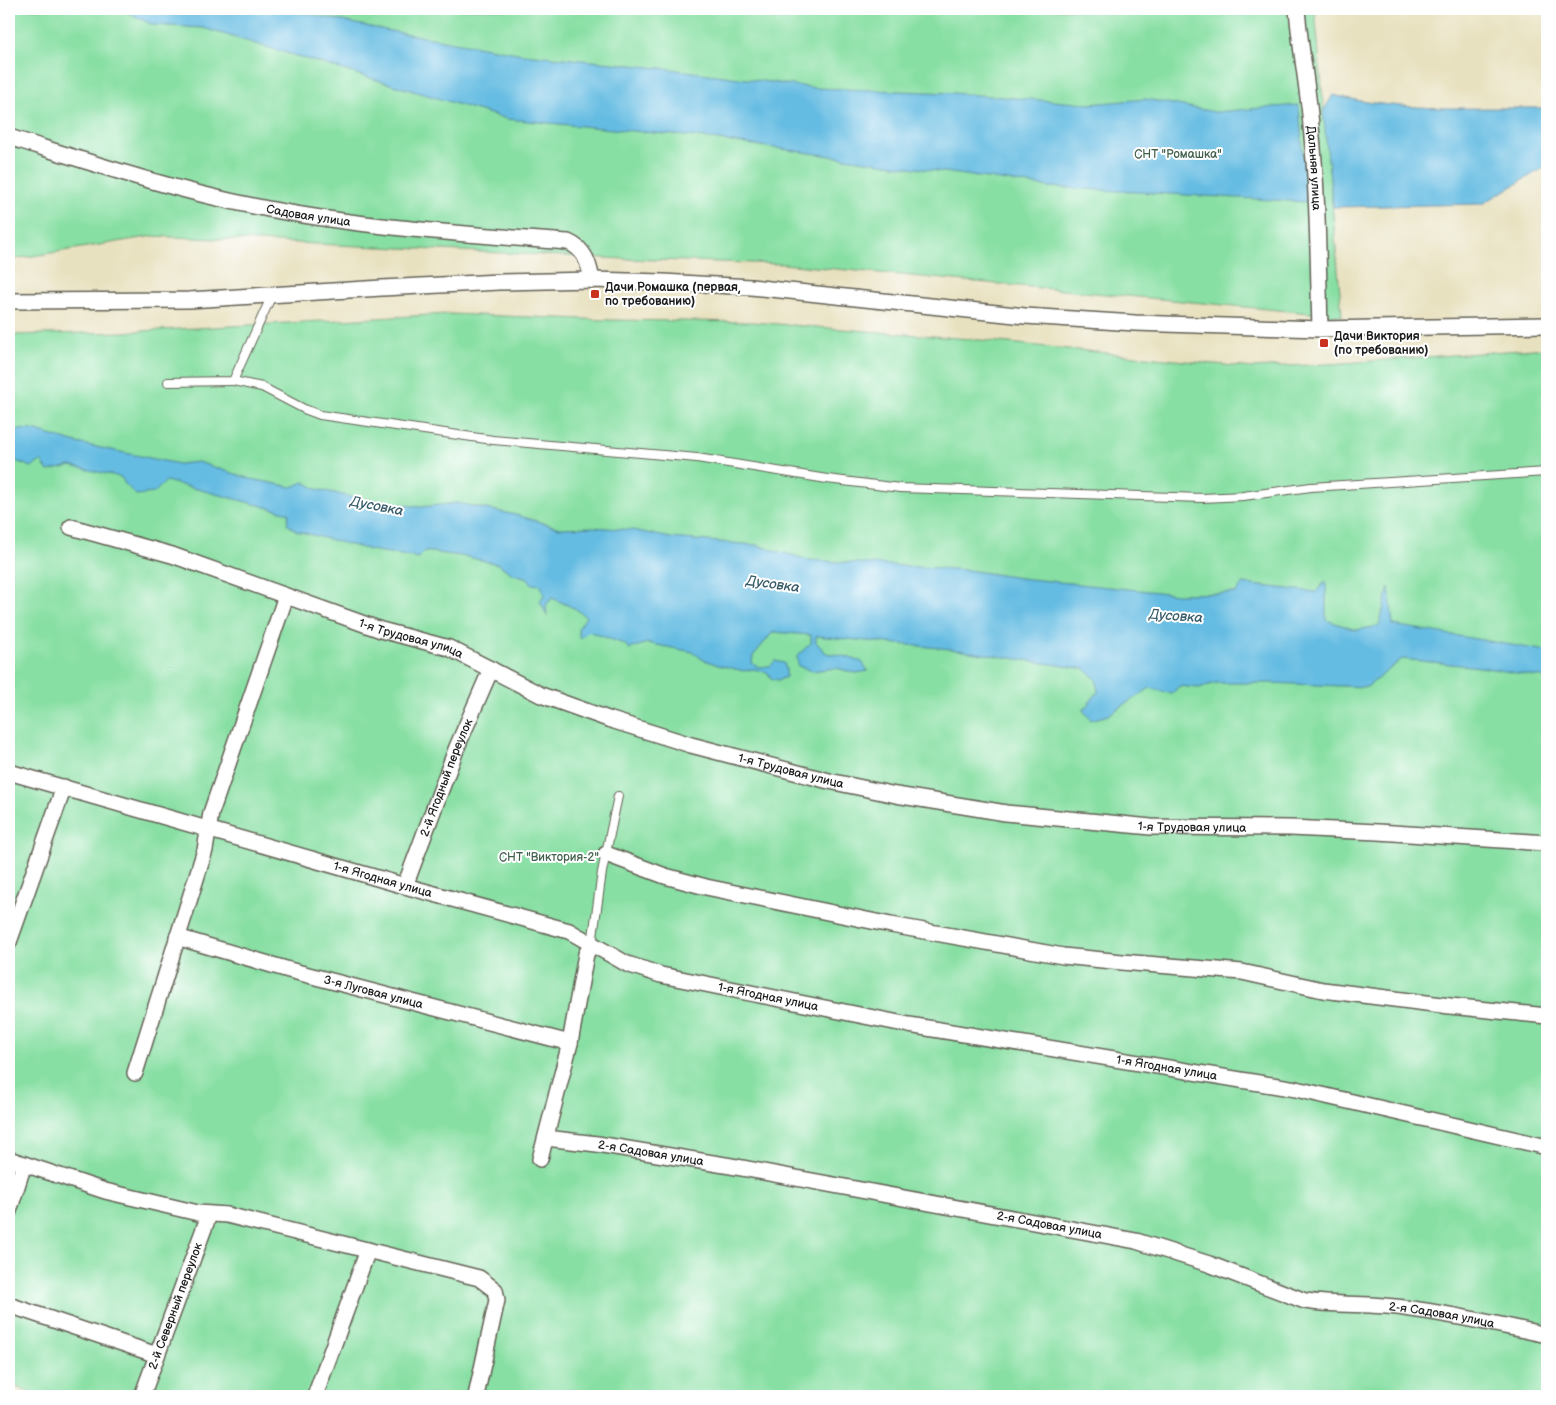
<svg xmlns="http://www.w3.org/2000/svg" width="1556" height="1405" font-family="'Balsamiq Sans',sans-serif">
  <style>
    .green { fill: #87dfa3; stroke: #527e60 }
    .water { fill: #65bce2; stroke: #406c7f }
    .lines { fill: none; stroke-linecap: round; stroke-linejoin: round }
    .service-casing { stroke: #636155; stroke-width: 10 }
    .minor-casing { stroke: #636155; stroke-width: 18 }
    .service { stroke: #fff; stroke-width: 8 }
    .minor { stroke: #fff; stroke-width: 15 }
    .poi-dot { fill: #c8321e; stroke: #fff; stroke-width: 2 }
    .labels { text-anchor: middle; dominant-baseline: central; stroke-width: 4; stroke-linejoin: round; paint-order: stroke }
    .park-label { font-size: 12px; fill: #41604b; stroke: #fff }
    .street-label { font-size: 12px; fill: #1c1c1c; stroke: #fff }
    .poi-label { font-size: 12px; font-weight: bold; fill: #1c1c1c; stroke: #fff; text-anchor: start }
    .water-label { font-size: 14px; font-style: italic; fill: #395c6b; stroke: #fff }
  </style>
  <rect width="100%" height="100%" fill="#fff"/>
  <filter id="ink" filterUnits="userSpaceOnUse"><feTurbulence type="fractalNoise" baseFrequency=".02" numOctaves="2"/><feDisplacementMap in="SourceGraphic" scale="10" xChannelSelector="R" yChannelSelector="G"/><feConvolveMatrix kernelMatrix="1 2 1 2 8 2 1 2 1" color-interpolation-filters="sRGB"/></filter>
  <filter id="wash" filterUnits="userSpaceOnUse"><feTurbulence type="fractalNoise" baseFrequency=".0096" numOctaves="4" result="noise"/><feDisplacementMap in="SourceGraphic" scale="20" xChannelSelector="R" yChannelSelector="G"/><feGaussianBlur stdDeviation="1.12" result="paint"/><feColorMatrix in="noise" values="0 0 0 0 0 0 0 0 0 0 0 0 0 0 0 0 0 1.4 0 .05"/><feComposite in="paint" operator="in"/></filter>
  <g filter="url(#wash)">
    <rect width="100%" height="100%" fill="#e8e1bf"/>
    <g class="green">
      <polygon points="9,9 1315,9 1342,316 783,264 625,259 153,236 9,260"/>
      <polygon points="449,314 610,320 752,322 970,339 1253,368 1344,363 1547,348 1547,1396 39,1396 9,1384 9,335 124,332"/>
    </g>
    <g class="water">
      <polygon points="121,9 287,9 385,30 523,54 670,69 816,88 952,93 1090,104 1146,99 1215,112 1299,105 1307,202 1050,187 697,137 507,119 203,28 153,25"/>
      <path d="M1333 95C1402 113 1476 107 1547 108V166L1482 204 1333 207 1323 111Z"/>
      <polygon points="9,429 33,430 77,443 179,464 198,462 251,479 292,487 304,482 317,489 360,499 421,507 457,503 516,515 560,528 594,527 633,530 671,538 756,545 809,560 968,570 1020,578 1177,594 1236,593 1243,584 1316,592 1326,581 1326,620 1356,630 1379,626 1389,587 1393,625 1547,651 1547,678 1480,667 1402,659 1367,687 1270,683 1216,683 1199,688 1179,686 1172,694 1150,688 1108,715 1091,720 1083,710 1098,692 1096,679 1085,669 950,649 816,636 816,642 826,653 844,656 862,662 868,671 856,673 836,668 812,671 798,666 797,656 811,643 811,635 773,632 753,656 752,663 758,667 770,666 775,661 784,663 786,670 786,677 779,680 772,679 767,672 753,669 744,671 718,665 702,659 693,652 647,643 630,649 624,644 588,631 580,639 578,629 586,617 576,609 552,598 546,605 547,616 540,601 544,595 541,585 532,584 528,578 513,574 498,564 468,557 424,551 419,558 370,550 297,531 287,524 289,513 166,481 154,493 136,495 125,484 121,477 71,466 48,471 41,461 31,467 11,459 9,460"/>
    </g>
  </g>
  <g filter="url(#ink)">
    <g class="lines">
      <defs>
        <g id="service">
          <polyline points="233,381 262,387 304,409 320,415 493,440 697,458 827,479 900,488 1203,498 1243,496 1311,487 1547,472"/>
          <polyline points="168,382 233,381 272,295"/>
          <polyline points="592,944 602,872 618,796"/>
        </g>
        <g id="minor">
          <path id="s1" d="M1297 9C1300 48 1308 87 1311 126 1318 194 1318 261 1320 329"/>
          <path id="s2" d="M9 137C89 162 170 189 253 206 356 227 463 234 568 242 585 249 589 264 592 280"/>
          <polyline points="9,301 189,300 382,288 499,282 592,280 663,282 751,287 1025,316 1135,323 1320,329 1547,325"/>
          <path id="s3" d="M71 527 172 555 381 630 449 648 541 695 608 719 691 745 829 781 896 795 1006 813 1151 827 1290 828 1378 832 1547 843"/>
          <path id="s4" d="M9 772 405 886 569 931 627 964 661 975 909 1025 1296 1089 1547 1147"/>
          <polyline points="606,854 665,876 706,887 891,925 1063,956 1122,962 1242,972 1323,990 1450,1006 1547,1016"/>
          <path id="s5" d="M405 886 457 747 491 669"/>
          <path id="s6" d="M177 937 289 970 570 1043"/>
          <polyline points="9,942 64,787"/>
          <polyline points="135,1073 205,850 211,813 286,596"/>
          <path id="s7" d="M546 1138 597 1144 731 1166 1136 1241 1209 1264 1305 1301C1338 1306 1371 1303 1404 1308 1453 1314 1500 1325 1547 1335"/>
          <polyline points="9,1159 105,1191 198,1213 227,1215 479,1278 495,1290 497,1300 476,1396"/>
          <polyline points="540,1159 570,1043 586,954 592,944"/>
          <polyline points="9,1211 24,1164"/>
          <polyline points="9,1305 157,1355"/>
          <path id="s8" d="M142 1396 209 1215"/>
          <polyline points="315,1396 368,1250"/>
        </g>
      </defs>
      <use href="#service" class="service-casing"/>
      <use href="#minor" class="minor-casing"/>
      <use href="#service" class="service"/>
      <use href="#minor" class="minor"/>
    </g>
  </g>
  <g class="poi-dot">
    <rect x="590" y="289" width="10" height="10" rx="2.5"/>
    <rect x="1319" y="338" width="10" height="10" rx="2.5"/>
  </g>
  <g class="labels">
    <g class="park-label">
      <text x="1178" y="154">СНТ "Ромашка"</text>
      <text x="549" y="857">СНТ "Виктория-2"</text>
    </g>
    <g class="street-label">
      <text stroke="none"><textPath href="#s1" startOffset="160">Дальняя улица</textPath></text>
      <text stroke="none"><textPath href="#s2" startOffset="310">Садовая улица</textPath></text>
      <text stroke="none"><textPath href="#s3" startOffset="358">1-я Трудовая улица</textPath></text>
      <text stroke="none"><textPath href="#s3" startOffset="762">1-я Трудовая улица</textPath></text>
      <text stroke="none"><textPath href="#s5" startOffset="116">2-й Ягодный переулок</textPath></text>
      <text stroke="none"><textPath href="#s3" startOffset="1168">1-я Трудовая улица</textPath></text>
      <text stroke="none"><textPath href="#s4" startOffset="389">1-я Ягодная улица</textPath></text>
      <text stroke="none"><textPath href="#s6" startOffset="204">3-я Луговая улица</textPath></text>
      <text stroke="none"><textPath href="#s4" startOffset="794">1-я Ягодная улица</textPath></text>
      <text stroke="none"><textPath href="#s4" startOffset="1199">1-я Ягодная улица</textPath></text>
      <text stroke="none"><textPath href="#s7" startOffset="106">2-я Садовая улица</textPath></text>
      <text stroke="none"><textPath href="#s7" startOffset="511">2-я Садовая улица</textPath></text>
      <text stroke="none"><textPath href="#s8" startOffset="96">2-й Северный переулок</textPath></text>
      <text stroke="none"><textPath href="#s7" startOffset="916">2-я Садовая улица</textPath></text>
    </g>
    <g class="poi-label">
      <text x="605" y="287">Дачи Ромашка (первая,<tspan x="605" dy="14">по требованию)</tspan></text>
      <text x="1334" y="336">Дачи Виктория<tspan x="1334" dy="14">(по требованию)</tspan></text>
    </g>
    <g class="water-label">
      <text transform="translate(377 506) rotate(11)">Дусовка</text>
      <text transform="translate(773 584) rotate(8)">Дусовка</text>
      <text transform="translate(1176 616) rotate(4)">Дусовка</text>
    </g>
  </g>
  <rect width="1556" height="1405" fill="none" stroke="#fff" stroke-width="30"/>
</svg>
